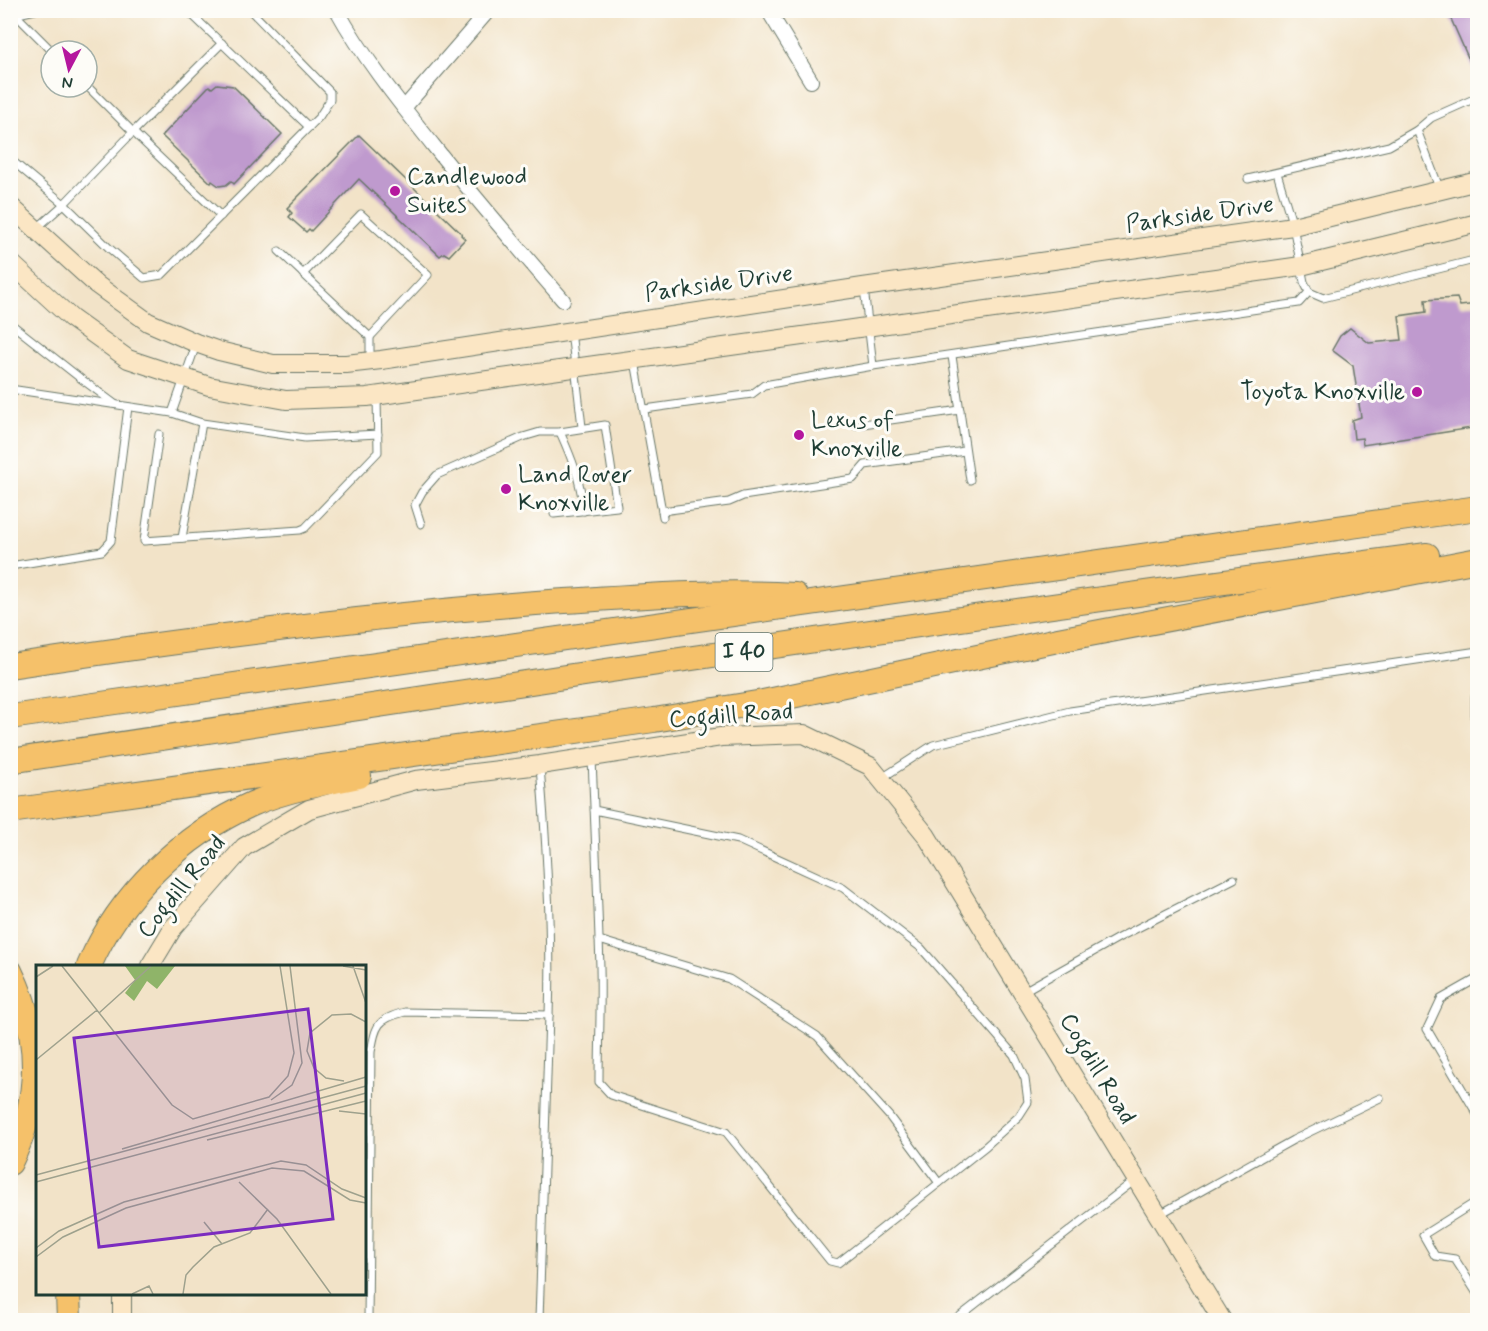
<svg xmlns="http://www.w3.org/2000/svg" width="1488" height="1331" font-family="Mynerve,sans-serif">
  <style>
    .building { fill: #bf9ace }
    .lines { fill: none; stroke-linecap: round; stroke-linejoin: round }
    .lane-casing { stroke: #697768; stroke-width: 9 }
    .street-casing { stroke: #697768; stroke-width: 16 }
    .secondary-casing { stroke: #697768; stroke-width: 20 }
    .highway-casing { stroke: #697768; stroke-width: 26 }
    .lane { stroke: #fff; stroke-width: 7 }
    .street { stroke: #fff; stroke-width: 14 }
    .secondary { stroke: #fbe6c4; stroke-width: 18 }
    .highway { stroke: #f5c16b; stroke-width: 24 }
    .poi-dot { fill: #b5179e; stroke: #fdfcf7; stroke-width: 2 }
    .labels { text-anchor: middle; dominant-baseline: central; stroke-width: 6; stroke-linejoin: round; paint-order: stroke }
    .shield { fill: #fdfcf7; stroke: #62766e; stroke-width: 1.5 }
    .shield-label { font-size: 22px; font-weight: bold; fill: #1f3d34 }
    .poi-label { font-size: 24px; fill: #1f3d34; stroke: #fdfcf7; text-anchor: start }
    .street-label { font-size: 24px; fill: #1f3d34; stroke: #fdfcf7 }
    .inset-road { fill: none; stroke: #9ea18d; stroke-width: 1.5 }
    .view { fill: #7b2cbf; fill-opacity: 0.15; stroke: #7b2cbf; stroke-width: 3 }
    .inset-edge { fill: none; stroke: #1f3d34; stroke-width: 3 }
  </style>
  <rect width="100%" height="100%" fill="#fdfcf7"/>
  <filter id="ink" filterUnits="userSpaceOnUse"><feTurbulence type="fractalNoise" baseFrequency=".0167" numOctaves="2"/><feDisplacementMap in="SourceGraphic" scale="12" xChannelSelector="R" yChannelSelector="G"/><feConvolveMatrix kernelMatrix="1 2 1 2 8 2 1 2 1" color-interpolation-filters="sRGB"/></filter>
  <filter id="wash" filterUnits="userSpaceOnUse"><feTurbulence type="fractalNoise" baseFrequency=".008" numOctaves="4" result="noise"/><feDisplacementMap in="SourceGraphic" scale="24" xChannelSelector="R" yChannelSelector="G"/><feGaussianBlur stdDeviation="1.35" result="paint"/><feColorMatrix in="noise" values="0 0 0 0 0 0 0 0 0 0 0 0 0 0 0 0 0 1.4 0 .05"/><feComposite in="paint" operator="in"/></filter>
  <g filter="url(#wash)">
    <rect width="100%" height="100%" fill="#f2e3c8"/>
    <g id="blocks">
      <g class="building">
        <polygon points="1447,10 1478,10 1478,80"/>
        <polygon points="217,84 233,86 282,134 234,184 231,181 226,185 219,186 212,181 211,183 162,136 209,86 212,88"/>
        <polygon points="359,135 462,234 461,235 465,239 449,256 444,253 440,256 359,179 311,231 309,229 306,232 289,217 292,213 287,208"/>
        <polygon points="1457,298 1460,306 1478,304 1478,427 1363,445 1362,438 1354,439 1352,420 1361,417 1353,366 1332,350 1340,336 1350,328 1369,343 1402,340 1399,316 1426,312 1425,300"/>
      </g>
    </g>
  </g>
  <g filter="url(#ink)">
    <use href="#blocks" fill-opacity="0" stroke="#697768" stroke-width="1.5"/>
    <g class="lines">
      <defs>
        <g id="lane">
          <polyline points="187,10 309,127"/>
          <polyline points="16,15 52,51"/>
          <polyline points="10,16 35,10"/>
          <polyline points="10,159 64,204 133,132 87,86"/>
          <polyline points="1277,173 1293,226 1304,282 1309,292 1323,298 1478,259"/>
          <polyline points="1248,179 1389,146 1417,130"/>
          <polyline points="1440,190 1417,130 1431,118 1478,97"/>
          <polyline points="221,216 133,132 222,43"/>
          <polyline points="36,229 64,204 109,248 144,278 162,275 319,117 330,100 330,92 250,10"/>
          <polyline points="279,251 370,337 370,359"/>
          <polyline points="303,274 361,214 428,275 370,337"/>
          <polyline points="864,288 873,366 1299,303 1309,292"/>
          <polyline points="10,323 80,378 115,404"/>
          <polyline points="571,331 582,427"/>
          <polyline points="952,356 970,480"/>
          <polyline points="635,361 663,517"/>
          <polyline points="10,389 172,413 202,423 305,438 378,434"/>
          <polyline points="645,409 752,394 764,385 873,366"/>
          <polyline points="172,413 196,345"/>
          <polyline points="856,425 960,410"/>
          <path d="M560 432C573 461 580 479 584 511"/>
          <polyline points="159,434 144,541 300,530 305,528 378,452 377,396"/>
          <polyline points="662,511 729,502 743,496 853,479 865,465 965,451"/>
          <polyline points="421,524 415,505 422,492 437,475 523,437 540,432 560,432 605,425 617,507 554,514"/>
          <polyline points="182,538 202,423"/>
          <polyline points="10,566 102,551 111,541 128,407"/>
          <polyline points="1478,696 1475,697 1475,730 1478,734"/>
          <path d="M592 759C595 828 598 898 600 967 601 1005 599 1044 599 1082L611 1095 726 1132 830 1261 838 1263 986 1146 1019 1116 1028 1102 1025 1079 1014 1055 921 948 843 888 738 840 594 810"/>
          <polyline points="882,778 933,745 1070,711 1478,651"/>
          <polyline points="599,940 729,979 817,1036 889,1116 939,1183"/>
          <polyline points="1478,978 1441,999 1427,1029 1478,1116"/>
          <polyline points="1022,992 1118,938 1234,879"/>
          <polyline points="1474,1203 1423,1235 1435,1256 1455,1259 1478,1295"/>
          <polyline points="1160,1214 1293,1140 1380,1098"/>
          <path d="M368 1320 371 1052C376 1025 377 1019 405 1012L549 1015C552 932 547 850 540 767"/>
          <polyline points="539,1320 549,1015"/>
          <polyline points="955,1320 1135,1180"/>
        </g>
        <g id="street">
          <path d="M337 10C364 59 399 102 433 145 475 198 519 249 563 300"/>
          <polyline points="768,10 811,81"/>
          <polyline points="404,108 489,10"/>
        </g>
        <g id="secondary">
          <polyline points="10,206 97,285 148,322 196,343 219,351 273,364 346,364 381,360 863,287 1293,226 1478,181"/>
          <polyline points="10,262 71,318 128,359 209,386 286,400 367,397 1301,266 1478,223"/>
          <polyline points="150,966 173,928 244,847 309,809 416,780 540,765 721,737 804,734 870,766 926,835 1222,1320"/>
          <polyline points="122,1294 122,1320"/>
        </g>
        <g id="highway">
          <path d="M10 666C189 639 370 615 550 602 632 597 713 590 795 595"/>
          <polyline points="10,717 1478,508"/>
          <path d="M10 761C482 689 954 617 1427 555"/>
          <polyline points="10,811 654,720 763,702 1058,640 1478,560"/>
          <path d="M89 966C119 896 182 835 252 804 285 790 323 783 359 776"/>
          <path d="M10 971C42 1036 42 1098 10 1163"/>
          <polyline points="68,1294 69,1320"/>
        </g>
      </defs>
      <use href="#lane" class="lane-casing"/>
      <use href="#street" class="street-casing"/>
      <use href="#secondary" class="secondary-casing"/>
      <use href="#highway" class="highway-casing"/>
      <use href="#lane" class="lane"/>
      <use href="#street" class="street"/>
      <use href="#secondary" class="secondary"/>
      <use href="#highway" class="highway"/>
    </g>
  </g>
  <g class="poi-dot">
    <circle cx="395" cy="191" r="6"/>
    <circle cx="1417" cy="392" r="6"/>
    <circle cx="799" cy="435" r="6"/>
    <circle cx="506" cy="489" r="6"/>
  </g>
  <g class="labels">
    <rect class="shield" x="715.5" y="633" width="57" height="38" rx="4.5"/>
    <g class="shield-label">
      <text x="744" y="652">I 40</text>
    </g>
    <g class="poi-label">
      <text x="407" y="177">Candlewood<tspan x="407" dy="28">Suites</tspan></text>
      <text x="1405" y="392" text-anchor="end">Toyota Knoxville</text>
      <text x="811" y="421">Lexus of<tspan x="811" dy="28">Knoxville</tspan></text>
      <text x="518" y="475">Land Rover<tspan x="518" dy="28">Knoxville</tspan></text>
    </g>
    <g class="street-label">
      <text transform="translate(1200 215) rotate(-8)">Parkside Drive</text>
      <text transform="translate(719 284) rotate(-8)">Parkside Drive</text>
      <text transform="translate(731 716) rotate(-4)">Cogdill Road</text>
      <text transform="translate(182 887) rotate(-51)">Cogdill Road</text>
      <text transform="translate(1097 1069) rotate(59)">Cogdill Road</text>
    </g>
  </g>
  <g transform="translate(36 965)">
    <rect width="330" height="330" fill="#f2e3c8"/>
    <path d="M89 1H139L121 24 111 16 98 36 89 28 99 15Z" fill="#8fb469"/>
    <path class="inset-road" d="M26 1 136 140 157 154 233 132 252 111 258 88 244 1M307 1 330 5M317 1 330 38M0 12 17 1M63 48 115 1M0 95 61 45M308 116 290 113 278 103 271 86 274 68 296 50 315 49 330 57M235 135 256 120 266 98 254 1M303 146 330 149M171 175 330 136M86 184 330 112M0 210 330 121M0 217 330 128M203 217 241 254 295 329M168 257 186 279M0 283 23 266 88 237 245 196 270 200 306 224 330 233M0 292 27 272 90 243 236 203 268 206 314 235 330 238M96 329 113 321 117 329M147 329 150 310 157 302 178 282 214 268 232 244"/>
    <path class="view" d="M272 44 297 254 63 282 38 73Z"/>
    <rect width="330" height="330" class="inset-edge"/>
  </g>
  <rect width="1488" height="1331" fill="none" stroke="#fdfcf7" stroke-width="36"/>
  <g transform="translate(69 69) rotate(187)"><circle r="28" fill="#fdfcf7" stroke="#a4b0a9" stroke-width="1.5"/>
  <path d="M0-4.5L10 22L0 15L-10 22Z" fill="#b5179e"/>
  <text y="-9" font-size="16" font-weight="bold" text-anchor="middle" fill="#1f3d34">N</text>
  </g>
</svg>
